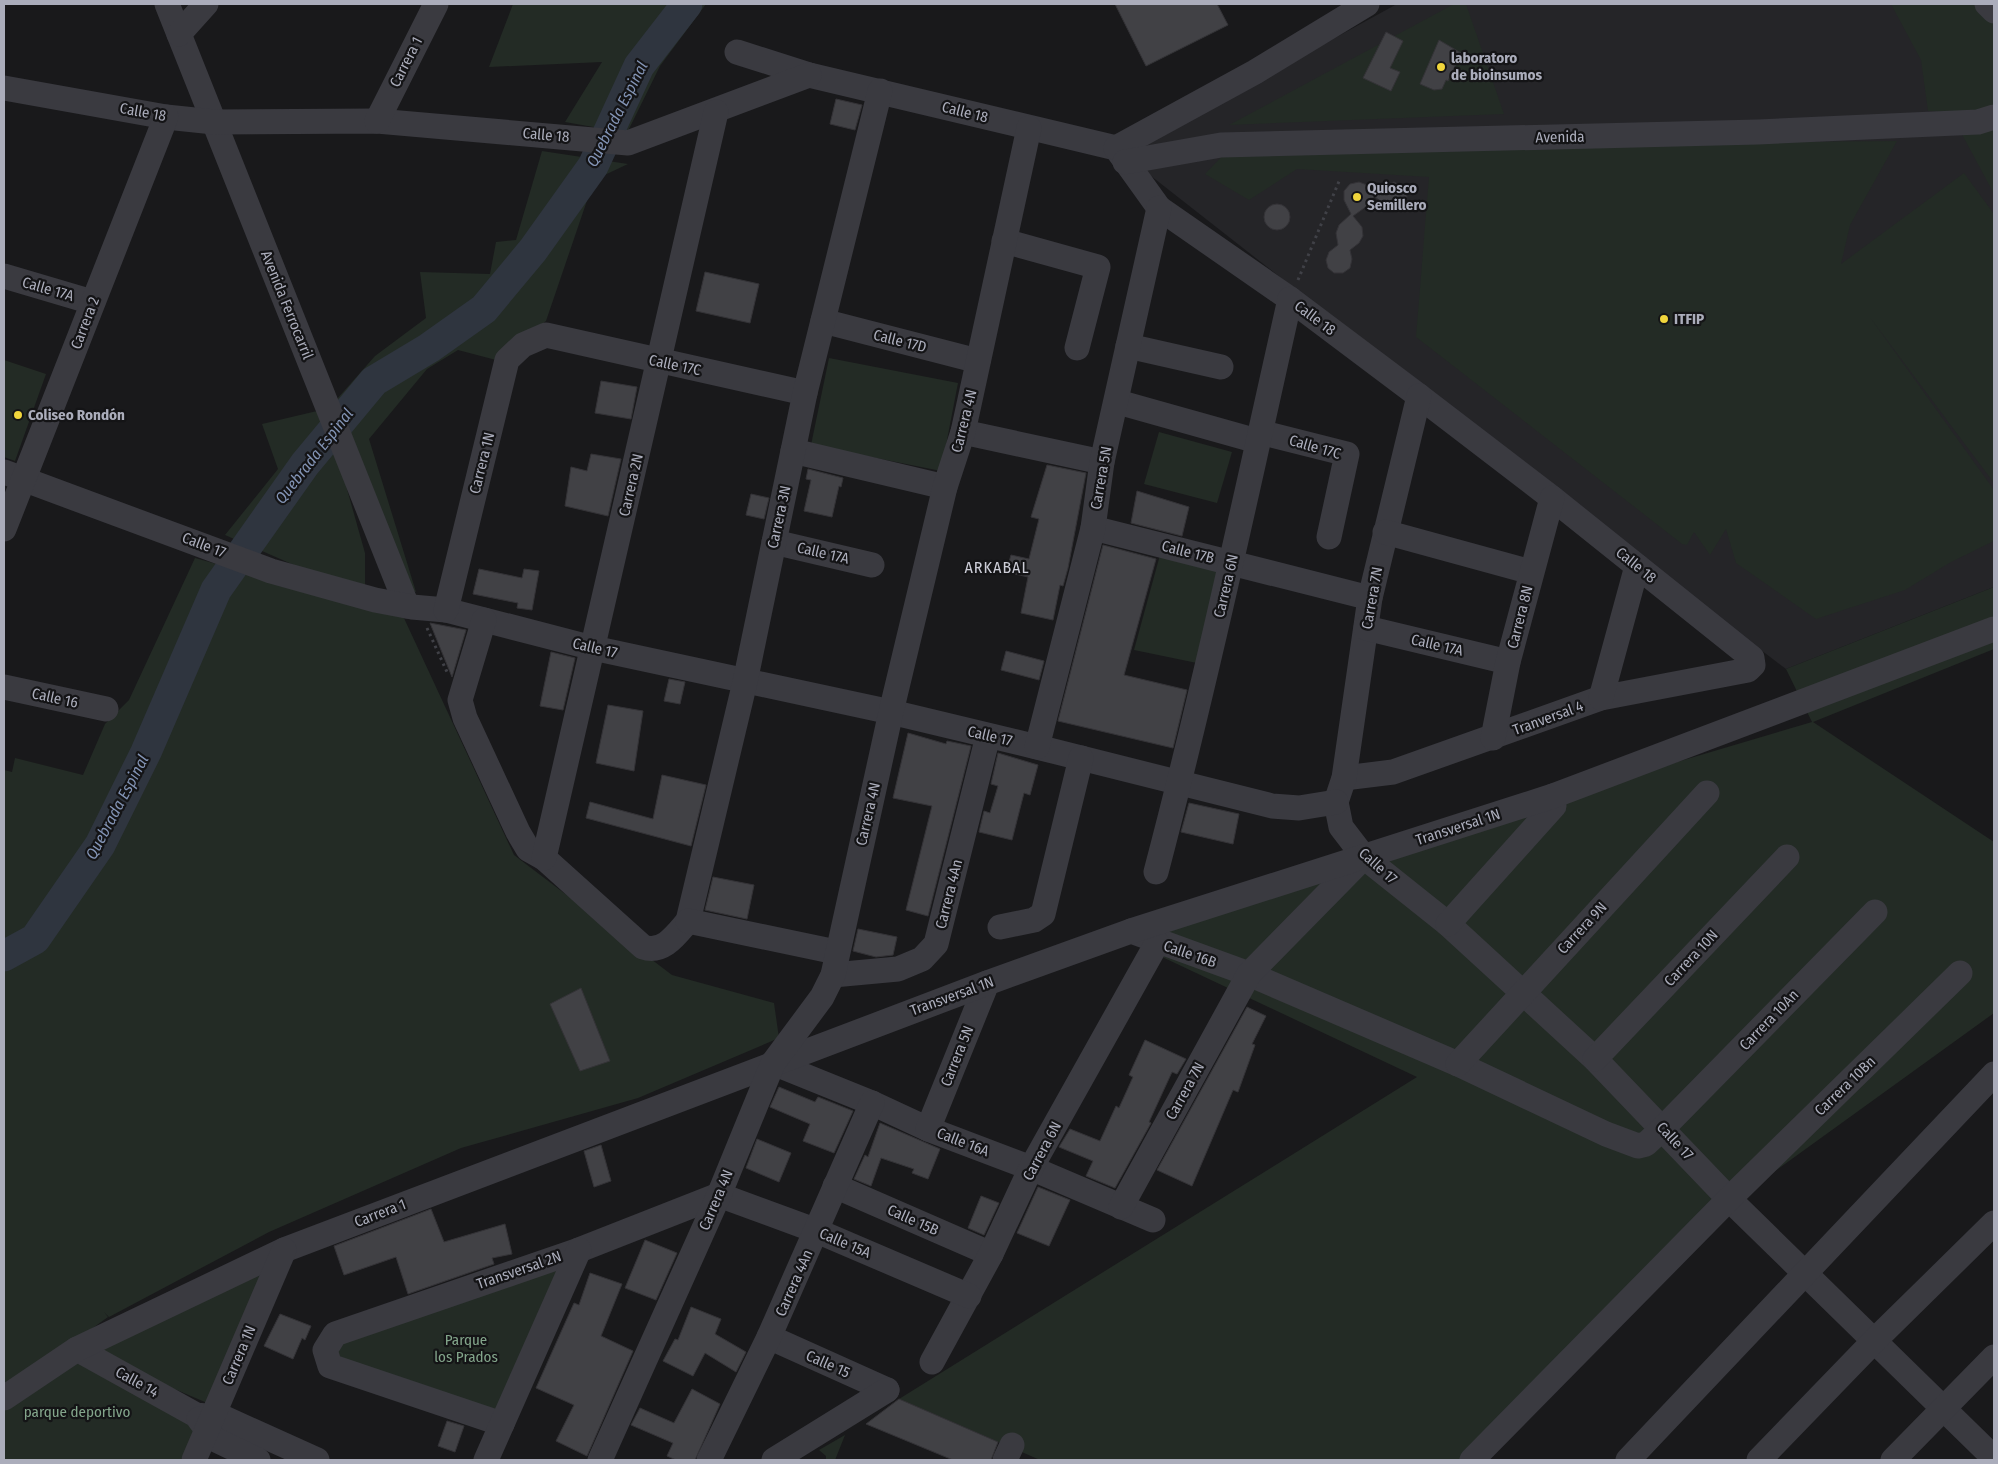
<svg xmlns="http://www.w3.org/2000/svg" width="1998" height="1464" font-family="'Fira Sans Condensed',sans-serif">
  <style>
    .built { fill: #252528 }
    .green { fill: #232b25 }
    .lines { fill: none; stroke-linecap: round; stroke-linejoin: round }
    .river { stroke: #2f353f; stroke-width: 31 }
    .building { fill: #414145; stroke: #343337 }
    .path { stroke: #404147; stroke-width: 3; stroke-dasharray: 2.5 4; stroke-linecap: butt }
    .minor { stroke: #3a3a40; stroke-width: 25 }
    .poi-dot { fill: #f0d53c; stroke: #141416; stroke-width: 2 }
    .labels { text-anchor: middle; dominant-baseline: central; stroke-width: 4.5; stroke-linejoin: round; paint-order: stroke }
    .poi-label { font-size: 15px; font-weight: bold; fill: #abadbb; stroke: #141416; text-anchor: start }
    .street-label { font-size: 15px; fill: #abadbb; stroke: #141416 }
    .park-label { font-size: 15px; fill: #83a58b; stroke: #141416 }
    .water-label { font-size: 16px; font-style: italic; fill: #8394b5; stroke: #141416 }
    .neighbourhood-label { font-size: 16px; letter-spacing: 1px; fill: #cccdd7; stroke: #141416 }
  </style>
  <rect width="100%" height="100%" fill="#19191b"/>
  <polygon class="built" points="1397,4 1994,4 1994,587 1786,669 1599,527 1123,154"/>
  <g class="green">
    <polygon points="513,4 706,4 660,66 627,133 565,122 602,62 489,67"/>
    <polygon points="1454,4 1466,4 1504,114 1229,125"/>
    <polygon points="1891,4 1994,4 1993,192 1950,112 1928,111 1921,60"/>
    <polygon points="1897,141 1850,225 1841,264 1964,173 1994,214 1994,483 1869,316 1994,490 1994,541 1951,562 1905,590 1816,619 1736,563 1726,529 1710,555 1694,532 1687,545 1682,544 1416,337 1429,177 1297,169 1249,200 1205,174 1231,147"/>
    <polygon points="542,151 628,164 594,180 546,321 496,360 458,350 427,369 369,439 416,592 407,588 337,399 375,356 426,318 420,272 490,274 496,242 516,240"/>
    <polygon points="829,358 958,383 941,471 811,445"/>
    <polygon points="4,360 46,374 15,461 4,457"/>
    <polygon points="317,411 334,443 365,553 365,591 294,565 225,535 278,469 262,424"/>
    <polygon points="1159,432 1232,452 1217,503 1144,484"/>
    <polygon points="1160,555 1221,568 1197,663 1134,650"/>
    <polygon points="195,558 403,616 514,855 672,975 774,1003 779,1038 638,1098 461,1148 269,1232 109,1317 104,1312 108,1317 4,1392 4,770 12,772 15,758 83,775 105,724 129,700"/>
    <polygon points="1994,587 1994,649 1813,722 1994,842 1994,1013 1717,1213 1477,1460 1040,1460 899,1399 1417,1077 1107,931 1812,722 1786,669"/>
    <polygon points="568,1255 494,1413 335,1362 337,1340"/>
    <polygon points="272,1266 212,1405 90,1353"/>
    <polygon points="75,1352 198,1423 181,1460 4,1460 4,1404"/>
    <polygon points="845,1435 835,1460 826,1460 826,1456 819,1450"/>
  </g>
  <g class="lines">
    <polyline class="river" points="4,956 35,939 100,845 146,752 216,590 305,464 374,381 429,348 484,309 533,250 593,166 639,66 687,4"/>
  </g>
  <g class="building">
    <polygon points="1115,4 1217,4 1228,25 1146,66"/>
    <polygon points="1386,32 1403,41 1390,68 1400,72 1391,91 1363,78"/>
    <polygon points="1439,40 1461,53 1448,81 1446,80 1442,89 1434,90 1420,84"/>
    <polygon points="836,99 862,105 855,130 830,124"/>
    <polygon points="1359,182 1367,185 1375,195 1367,206 1353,216 1362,227 1363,236 1359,243 1350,250 1352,259 1350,268 1343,273 1334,273 1328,268 1326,260 1329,252 1338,245 1336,233 1339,225 1351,214 1344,200 1344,191 1350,184"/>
    <polygon points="1394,182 1405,188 1407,197 1400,207 1391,209 1375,197 1386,185"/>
    <circle cx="1277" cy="217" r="13"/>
    <polygon points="705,272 759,284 750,323 696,311"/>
    <polygon points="601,381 637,387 631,419 595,413"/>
    <polygon points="591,454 621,459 608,516 565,506 571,467 587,471"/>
    <polygon points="1047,465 1086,473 1068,568 1063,586 1060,585 1053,620 1021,613 1028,577 1006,572 1011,555 1029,559 1039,519 1031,517"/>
    <polygon points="808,469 843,478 841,487 839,486 832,517 804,511 811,480 806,479"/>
    <polygon points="1137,491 1189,507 1182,536 1131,523"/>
    <polygon points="751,494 769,498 764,519 746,515"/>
    <polygon points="1103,545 1156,559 1124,675 1187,690 1173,748 1058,721"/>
    <polygon points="479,569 522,578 524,569 539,571 532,610 517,608 518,603 473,594"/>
    <polygon points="430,623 466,630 452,677"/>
    <polygon points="1006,651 1044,661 1039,680 1001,670"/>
    <polygon points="551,652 575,658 563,710 540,706"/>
    <polygon points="669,679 685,682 680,704 664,701"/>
    <polygon points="608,705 643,711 634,771 596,763"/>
    <polygon points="908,733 946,744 947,741 971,746 928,916 906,910 932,806 893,798"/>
    <polygon points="998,753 1038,765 1030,795 1024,793 1012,840 979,832 984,811 990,813 998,786 991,784"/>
    <polygon points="662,775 706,785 691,846 586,818 590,802 653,819"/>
    <polygon points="1189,803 1239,814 1233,844 1181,832"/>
    <polygon points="713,877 754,885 747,919 705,910"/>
    <polygon points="858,929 897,937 893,955 876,957 853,951"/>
    <polygon points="581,988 610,1061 580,1071 550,1004"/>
    <polygon points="1247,1007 1266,1016 1252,1044 1255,1045 1238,1092 1233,1090 1192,1186 1157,1170"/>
    <polygon points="1145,1040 1186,1059 1177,1074 1172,1072 1149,1122 1151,1123 1115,1188 1086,1176 1093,1161 1059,1147 1070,1129 1100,1141 1116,1106 1119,1108 1133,1077 1129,1075"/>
    <polygon points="779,1087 815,1102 818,1097 853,1111 834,1153 803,1141 810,1124 770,1107"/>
    <polygon points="880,1123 940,1149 928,1179 912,1173 914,1169 881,1158 871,1186 854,1179 865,1155 868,1157"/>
    <polygon points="757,1139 791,1153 779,1182 746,1168"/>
    <polygon points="601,1145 611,1181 594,1187 584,1151"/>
    <polygon points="1038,1187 1070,1200 1049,1246 1017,1233"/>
    <polygon points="981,1196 999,1203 984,1235 968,1228"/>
    <polygon points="431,1209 444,1242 505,1224 512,1254 492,1258 494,1264 408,1294 396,1257 344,1275 334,1246"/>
    <polygon points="645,1240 677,1253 656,1300 625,1288"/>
    <polygon points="590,1273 622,1284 601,1336 633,1351 587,1456 556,1441 574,1405 536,1388 574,1303 579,1305"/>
    <polygon points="691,1307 721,1319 715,1334 746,1352 736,1372 705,1353 693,1376 663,1361 675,1339 678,1340"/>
    <polygon points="280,1314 311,1326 305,1340 302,1338 293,1359 264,1346"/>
    <polygon points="692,1389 720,1404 695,1460 676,1460 667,1456 673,1443 631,1425 640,1408 674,1423"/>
    <polygon points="899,1399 998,1442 991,1460 953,1460 866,1424"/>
    <polygon points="447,1421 464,1426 455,1452 438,1446"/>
  </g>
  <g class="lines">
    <g class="path">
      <polyline points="1298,280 1340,179"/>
      <polyline points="427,628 447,672"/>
    </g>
    <g class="minor">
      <polyline points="167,4 407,606"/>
      <polyline points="1987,4 1994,11"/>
      <polyline points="179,34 206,4"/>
      <polyline points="737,52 809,75 1116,148 1159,208 1290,299 1419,396 1552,498 1752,658 1753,665 1748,670 1601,698 1393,772 1344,778"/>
      <polyline points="4,88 166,117 214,122 377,121 628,143 809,75"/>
      <polyline points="377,121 436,4"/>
      <polyline points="1116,148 1255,72 1367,4"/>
      <polyline points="1125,162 1221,145 1758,132 1978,122 1994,117"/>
      <polyline points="1004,241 1098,267 1077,348"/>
      <polyline points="4,276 92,302"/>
      <polyline points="823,321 978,361"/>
      <polyline points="1128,346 1221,367"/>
      <polyline points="1419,396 1370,598 1344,778 1336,802 1341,827 1364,857 1448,924 1595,1059 1729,1199 1994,1458"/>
      <polyline points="1118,402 1257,441"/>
      <polyline points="963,432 1102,462"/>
      <polyline points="1260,432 1347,454 1329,537"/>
      <polyline points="793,451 945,487"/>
      <polyline points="4,472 271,571 375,600 412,607 446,610 593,648 891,712 1037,747 1272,806 1299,808 1336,802"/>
      <polyline points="1093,528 1370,598"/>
      <polyline points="4,529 166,117"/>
      <polyline points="1385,532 1531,572"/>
      <polyline points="774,542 872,565"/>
      <polyline points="446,610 507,360 523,345 546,335 805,393"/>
      <path d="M484 620 460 700 465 718 518 832 528 849 544 858 643 947C663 954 676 935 688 921L745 682 805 393 880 91"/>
      <polyline points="1366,628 1508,662"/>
      <polyline points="4,687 106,709"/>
      <polyline points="1601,698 1637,566"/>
      <polyline points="1493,738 1508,662 1552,498"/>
      <polyline points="1037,747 1093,528 1102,462 1159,208"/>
      <polyline points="544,858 716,112"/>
      <path d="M1156 872C1206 682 1247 491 1290 299"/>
      <polyline points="688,921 836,952"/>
      <polyline points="1448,924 1554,806 1553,796"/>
      <polyline points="1000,927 1034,920 1043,914 1081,758"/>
      <polyline points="1131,931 1249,974 1458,1064 1606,1134 1638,1146 1646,1144 1663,1128 1875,912"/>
      <polyline points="833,975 898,969 922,959 936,944 988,736"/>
      <polyline points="1595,1059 1787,857"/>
      <polyline points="773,1063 872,1103 928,1129 1031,1168 1153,1220"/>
      <polyline points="1458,1064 1707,793"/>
      <polyline points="928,1129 987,983"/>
      <polyline points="835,1186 991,1254"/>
      <polyline points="1121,1207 1249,974 1360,861"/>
      <polyline points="769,1337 887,1390"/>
      <polyline points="77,1349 196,1415 224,1418 317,1460"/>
      <polyline points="932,1362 991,1254 1031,1168 1157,943"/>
      <polyline points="4,1398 77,1349 284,1250 987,983 1131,931 1553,796 1994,629"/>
      <polyline points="199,1419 214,1439 258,1460"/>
      <polyline points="502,1424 330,1366 325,1350 335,1334 579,1250 719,1195 817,1231 969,1296"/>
      <polyline points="194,1460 284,1250"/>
      <polyline points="486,1460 579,1250"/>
      <polyline points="600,1460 719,1195 773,1063 822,997 833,975 891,712 945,487 963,432 1029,128"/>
      <polyline points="709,1460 769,1337 872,1103"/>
      <polyline points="774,1460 887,1390"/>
      <polyline points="1005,1460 1012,1445"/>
      <polyline points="1472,1460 1729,1199 1960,973"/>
      <polyline points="1628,1460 1994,1074"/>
      <polyline points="1759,1460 1875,1340 1994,1223"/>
      <polyline points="1893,1460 1994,1357"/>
    </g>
  </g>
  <g class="poi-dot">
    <circle cx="1441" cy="67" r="5"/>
    <circle cx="1357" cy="197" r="5"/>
    <circle cx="1664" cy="319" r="5"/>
    <circle cx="18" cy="415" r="5"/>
  </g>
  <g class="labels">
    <g class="poi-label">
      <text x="1451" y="58">laboratoro<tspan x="1451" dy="17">de bioinsumos</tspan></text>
      <text x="1367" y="188">Quiosco<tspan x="1367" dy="17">Semillero</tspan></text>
      <text x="1674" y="319">ITFIP</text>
      <text x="28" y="415">Coliseo Rondón</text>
    </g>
    <g class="street-label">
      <text transform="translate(406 62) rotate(-63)">Carrera 1</text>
      <text transform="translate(143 112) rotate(10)">Calle 18</text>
      <text transform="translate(965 112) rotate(14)">Calle 18</text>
      <text transform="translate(546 135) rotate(5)">Calle 18</text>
      <text transform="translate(1560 137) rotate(-1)">Avenida</text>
      <text transform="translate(48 289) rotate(16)">Calle 17A</text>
      <text transform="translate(287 305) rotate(68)">Avenida Ferrocarril</text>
      <text transform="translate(1315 318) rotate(37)">Calle 18</text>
      <text transform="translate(85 323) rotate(-69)">Carrera 2</text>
      <text transform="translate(900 341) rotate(14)">Calle 17D</text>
      <text transform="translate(675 365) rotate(12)">Calle 17C</text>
      <text transform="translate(964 421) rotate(-76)">Carrera 4N</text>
      <text transform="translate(1315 447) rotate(16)">Calle 17C</text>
      <text transform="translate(482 463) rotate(-76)">Carrera 1N</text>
      <text transform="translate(1101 478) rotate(-80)">Carrera 5N</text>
      <text transform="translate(631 485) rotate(-77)">Carrera 2N</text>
      <text transform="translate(779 517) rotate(-78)">Carrera 3N</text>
      <text transform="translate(204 545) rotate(21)">Calle 17</text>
      <text transform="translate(1188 552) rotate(14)">Calle 17B</text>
      <text transform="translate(823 553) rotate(13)">Calle 17A</text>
      <text transform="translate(1636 565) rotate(39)">Calle 18</text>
      <text transform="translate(1226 586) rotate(-77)">Carrera 6N</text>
      <text transform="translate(1372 598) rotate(-80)">Carrera 7N</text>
      <text transform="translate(1520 617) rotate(-76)">Carrera 8N</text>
      <text transform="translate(1437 645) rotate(13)">Calle 17A</text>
      <text transform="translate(595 648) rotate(13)">Calle 17</text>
      <text transform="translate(55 698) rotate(12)">Calle 16</text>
      <text transform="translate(1548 718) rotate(-20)">Tranversal 4</text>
      <text transform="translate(990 736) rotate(13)">Calle 17</text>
      <text transform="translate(868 814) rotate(-77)">Carrera 4N</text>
      <text transform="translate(1458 827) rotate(-18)">Transversal 1N</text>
      <text transform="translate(1378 866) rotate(42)">Calle 17</text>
      <text transform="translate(949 894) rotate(-76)">Carrera 4An</text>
      <text transform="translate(1582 928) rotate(-47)">Carrera 9N</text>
      <text transform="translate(1190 954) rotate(19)">Calle 16B</text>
      <text transform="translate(1691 958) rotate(-47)">Carrera 10N</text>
      <text transform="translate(952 996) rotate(-20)">Transversal 1N</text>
      <text transform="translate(1769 1020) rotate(-46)">Carrera 10An</text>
      <text transform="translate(957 1056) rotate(-68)">Carrera 5N</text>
      <text transform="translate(1845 1086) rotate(-44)">Carrera 10Bn</text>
      <text transform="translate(1185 1091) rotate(-61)">Carrera 7N</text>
      <text transform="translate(1675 1141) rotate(47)">Calle 17</text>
      <text transform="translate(963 1142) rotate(21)">Calle 16A</text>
      <text transform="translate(1042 1151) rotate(-62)">Carrera 6N</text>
      <text transform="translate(716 1200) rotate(-67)">Carrera 4N</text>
      <text transform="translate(380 1213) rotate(-21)">Carrera 1</text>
      <text transform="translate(913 1220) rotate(24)">Calle 15B</text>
      <text transform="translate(845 1243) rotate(23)">Calle 15A</text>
      <text transform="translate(519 1270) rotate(-19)">Transversal 2N</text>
      <text transform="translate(794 1283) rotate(-66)">Carrera 4An</text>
      <text transform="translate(239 1355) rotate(-67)">Carrera 1N</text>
      <text transform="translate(828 1364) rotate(24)">Calle 15</text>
      <text transform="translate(137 1382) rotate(29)">Calle 14</text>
    </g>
    <g class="park-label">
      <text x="466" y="1340">Parque<tspan x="466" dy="17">los Prados</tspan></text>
      <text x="77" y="1412">parque deportivo</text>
    </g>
    <g class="water-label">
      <text transform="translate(617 114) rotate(-63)">Quebrada Espinal</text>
      <text transform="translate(314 456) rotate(-52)">Quebrada Espinal</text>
      <text transform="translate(117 807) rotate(-62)">Quebrada Espinal</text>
    </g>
    <g class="neighbourhood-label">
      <text x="997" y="567">ARKABAL</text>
    </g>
  </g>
  <rect width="1998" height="1464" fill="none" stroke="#abadbb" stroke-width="10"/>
</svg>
